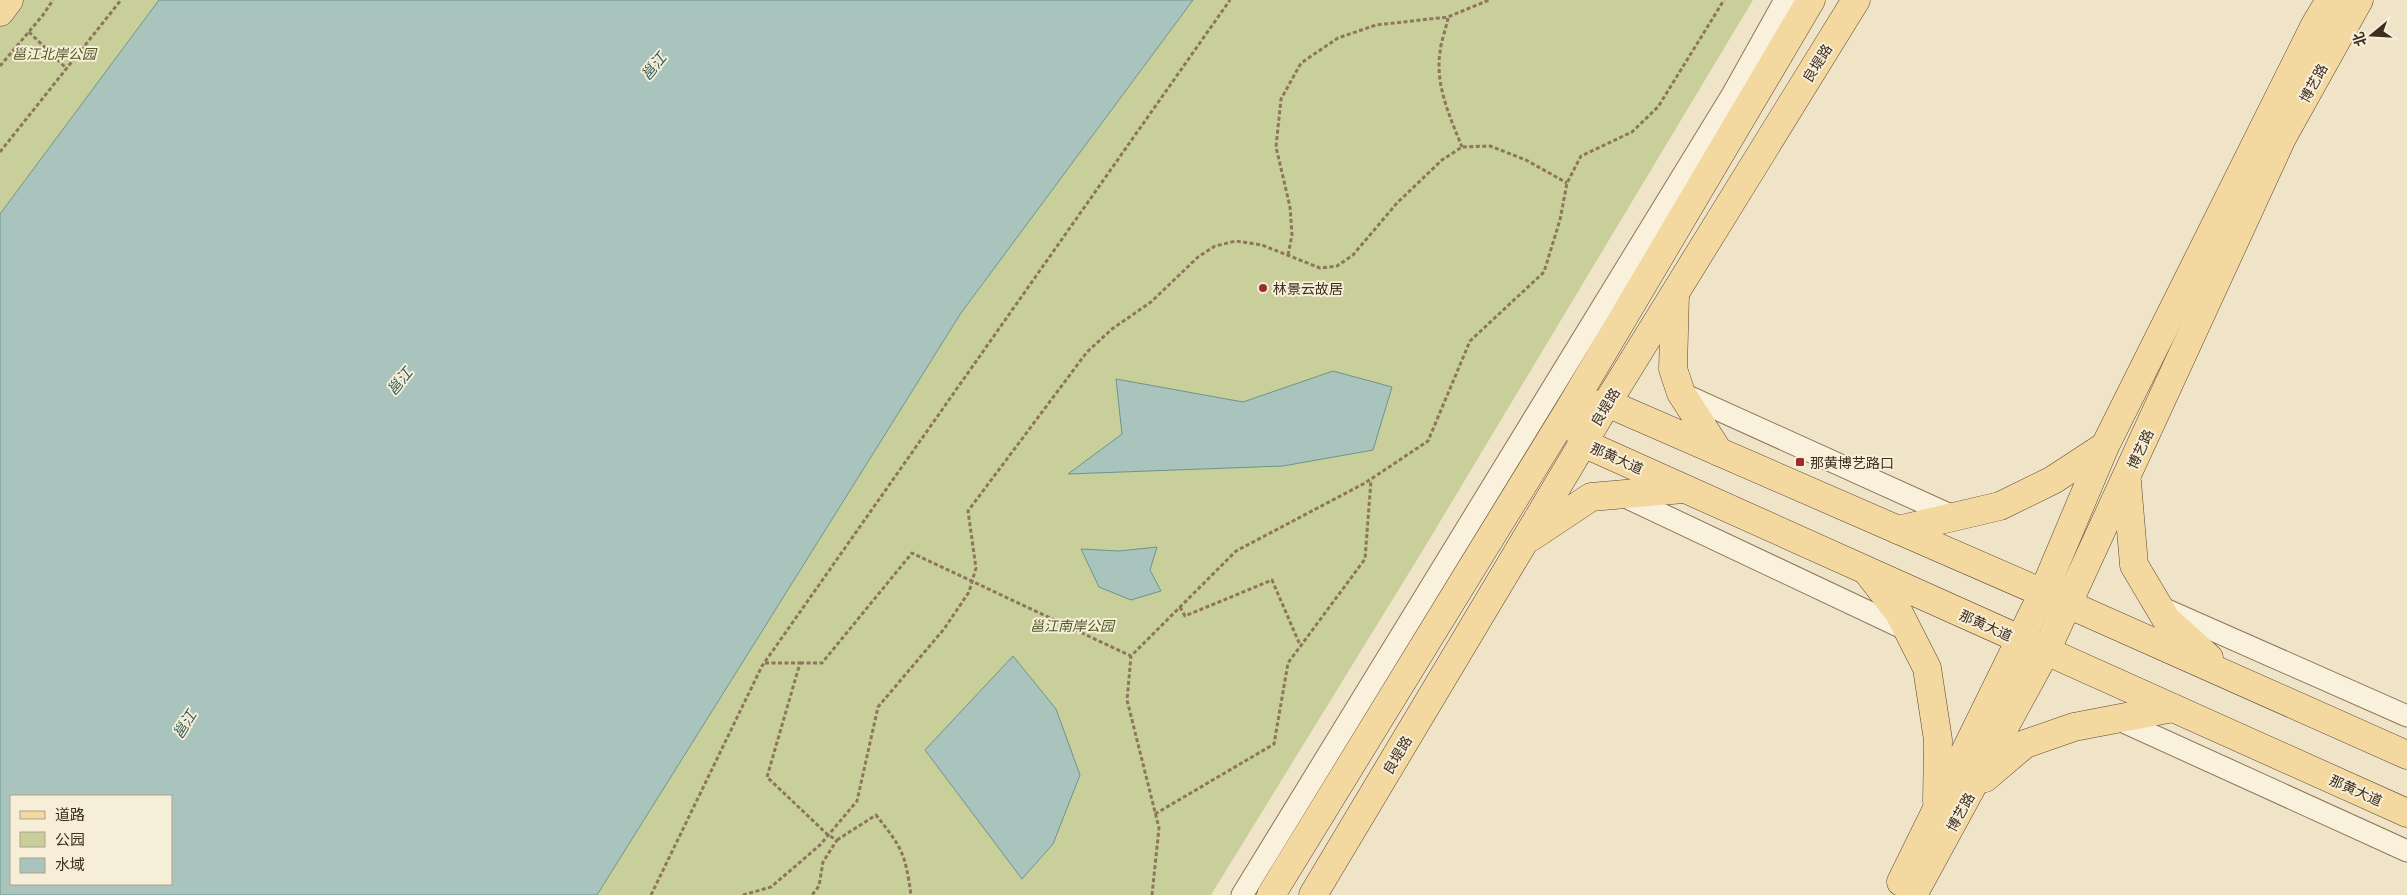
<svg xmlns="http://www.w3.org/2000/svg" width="2407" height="895" font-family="'Noto Serif','Noto Sans SC',serif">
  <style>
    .green { fill: #c9cf9b }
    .water { fill: #a9c4bc; stroke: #6f938a; fill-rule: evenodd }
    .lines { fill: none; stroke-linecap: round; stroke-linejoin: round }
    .minor-casing { stroke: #8d765c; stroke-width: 23 }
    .major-casing { stroke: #5b4430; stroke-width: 29 }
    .path { stroke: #8d765c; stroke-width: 3; stroke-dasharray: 4 2.5; stroke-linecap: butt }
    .minor { stroke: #faf1dc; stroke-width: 21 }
    .major { stroke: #f3d9a0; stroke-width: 28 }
    .poi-dot { fill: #9e2a2b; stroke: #f7eed8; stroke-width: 2 }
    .labels { text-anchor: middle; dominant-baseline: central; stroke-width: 4; stroke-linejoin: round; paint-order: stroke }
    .park-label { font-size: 14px; font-style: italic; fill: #4d5a26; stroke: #f7eed8 }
    .street-label { font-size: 14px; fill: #3d2e20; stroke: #f7eed8 }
    .poi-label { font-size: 14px; fill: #3d2e20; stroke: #f7eed8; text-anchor: start }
    .water-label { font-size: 15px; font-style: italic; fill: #2f5d5a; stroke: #f7eed8 }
  </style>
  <rect width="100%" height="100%" fill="#f0e4c8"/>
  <g class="green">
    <polygon points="9,0 159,0 0,214 0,12"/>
    <polygon points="1193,0 1753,0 1423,550 1211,895 597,895 961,313"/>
  </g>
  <g class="water">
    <path d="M159 0H1193L961 313 597 895H0V214ZM11 796H171V884H11Z"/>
    <polygon points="1333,371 1392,387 1373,450 1283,466 1068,474 1122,434 1116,379 1243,402"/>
    <polygon points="1157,547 1150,570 1161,591 1131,600 1099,587 1081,549 1119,551"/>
    <polygon points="1013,656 1056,709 1080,775 1053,844 1022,879 925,750"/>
  </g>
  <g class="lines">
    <defs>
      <g id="minor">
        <polyline points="1681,393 1955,517"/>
        <polyline points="1619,494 1907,630"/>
        <polyline points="2158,606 2407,716"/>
        <polyline points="2117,719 2407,851"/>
        <polyline points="1242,895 1732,95 1785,0"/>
      </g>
      <g id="major">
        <polyline points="0,12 9,0"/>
        <polyline points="1675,294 1673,369 1681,393 1719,452"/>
        <polyline points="1589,406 1607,403 2043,593 2407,755"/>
        <polyline points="1577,426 1583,443 2407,813"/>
        <polyline points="2127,482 2134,565 2166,619 2209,658"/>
        <polyline points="1898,530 2000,506 2053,480 2105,446"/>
        <polyline points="1531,537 1591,497 1683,489"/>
        <polyline points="1869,574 1899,613 1927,668 1938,740 1937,801"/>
        <polyline points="1985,778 2025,744 2074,727 2173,708"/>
        <polyline points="1901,882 2043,593 2105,446 2315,25 2330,0"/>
        <polyline points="1271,895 1570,408 1811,0"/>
        <polyline points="1313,895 1607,403 1856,0"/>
        <polyline points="1913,895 2046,651 2282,138 2359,0"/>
      </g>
    </defs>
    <use href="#minor" class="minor-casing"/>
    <use href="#major" class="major-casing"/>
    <g class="path">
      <path d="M1448 18C1446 29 1441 41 1440 52 1435 85 1450 117 1462 147"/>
      <polyline points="29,32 67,69"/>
      <polyline points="0,66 43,15 53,0"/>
      <polyline points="0,152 121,0"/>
      <polyline points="1288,255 1292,235 1290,207 1276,147 1281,99 1301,63 1338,38 1376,25 1448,17 1489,0"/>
      <polyline points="1180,607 1185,616 1272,580 1300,645"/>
      <polyline points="765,663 800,663 767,777 828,835 837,840 823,862 819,886 812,895"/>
      <polyline points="800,663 822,663 912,553 1131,656"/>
      <polyline points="1155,814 1274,744 1288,663 1365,559 1371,480"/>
      <path d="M837 840 876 815C902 848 905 852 911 895"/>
      <polyline points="651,895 762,666 1230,0"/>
      <polyline points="743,895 771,887 820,845 857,801 878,707 944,629 969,592 976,568 968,511 1087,352 1112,329 1151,302 1198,257 1215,246 1236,241 1262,245 1320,268 1337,266 1353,255 1397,203 1442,160 1462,147 1490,146 1526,160 1567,183"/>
      <polyline points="1152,895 1159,828 1127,700 1131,656 1236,551 1365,483 1428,441 1470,341 1544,272 1560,220 1567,183 1581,156 1632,132 1658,107 1724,0"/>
    </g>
    <use href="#minor" class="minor"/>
    <use href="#major" class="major"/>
  </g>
  <g class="poi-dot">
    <circle cx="1263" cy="288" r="5"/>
    <rect x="1795" y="457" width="10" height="10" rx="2.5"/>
  </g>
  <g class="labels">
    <g class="park-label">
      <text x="54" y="53">邕江北岸公园</text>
      <text x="1072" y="625">邕江南岸公园</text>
    </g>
    <g class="street-label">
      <text transform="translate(1817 63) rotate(-58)">良堤路</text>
      <text transform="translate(2313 83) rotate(-61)">博艺路</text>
      <text transform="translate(1605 407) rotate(-59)">良堤路</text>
      <text transform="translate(2140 449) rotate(-65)">博艺路</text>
      <text transform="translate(1617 458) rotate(24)">那黄大道</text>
      <text transform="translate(1986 625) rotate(24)">那黄大道</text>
      <text transform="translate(1397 755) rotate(-59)">良堤路</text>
      <text transform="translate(2356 790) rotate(24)">那黄大道</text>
      <text transform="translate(1960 812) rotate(-61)">博艺路</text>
    </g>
    <g class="poi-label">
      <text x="1273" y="288">林景云故居</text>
      <text x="1810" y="462">那黄博艺路口</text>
    </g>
    <g class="water-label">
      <text transform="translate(653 66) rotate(-51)">邕江</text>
      <text transform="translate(399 381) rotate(-51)">邕江</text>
      <text transform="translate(184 724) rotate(-58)">邕江</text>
    </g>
  </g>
  <rect x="10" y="795" width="162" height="90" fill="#f7eed8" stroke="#ada18e"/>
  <rect x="20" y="811" width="25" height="8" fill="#f3d9a0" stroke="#ada18e"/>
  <text x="55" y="820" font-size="15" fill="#3d2e20">道路</text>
  <rect x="20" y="832" width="25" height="15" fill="#c9cf9b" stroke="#ada18e"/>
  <text x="55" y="845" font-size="15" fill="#3d2e20">公园</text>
  <rect x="20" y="858" width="25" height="15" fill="#a9c4bc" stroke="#ada18e"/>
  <text x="55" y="870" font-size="15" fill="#3d2e20">水域</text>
  <g transform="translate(2372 35) rotate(252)" stroke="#f7eed8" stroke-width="4" paint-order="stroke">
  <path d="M0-4L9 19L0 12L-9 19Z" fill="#3d2e20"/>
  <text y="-8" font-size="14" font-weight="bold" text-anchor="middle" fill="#3d2e20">北</text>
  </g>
</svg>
